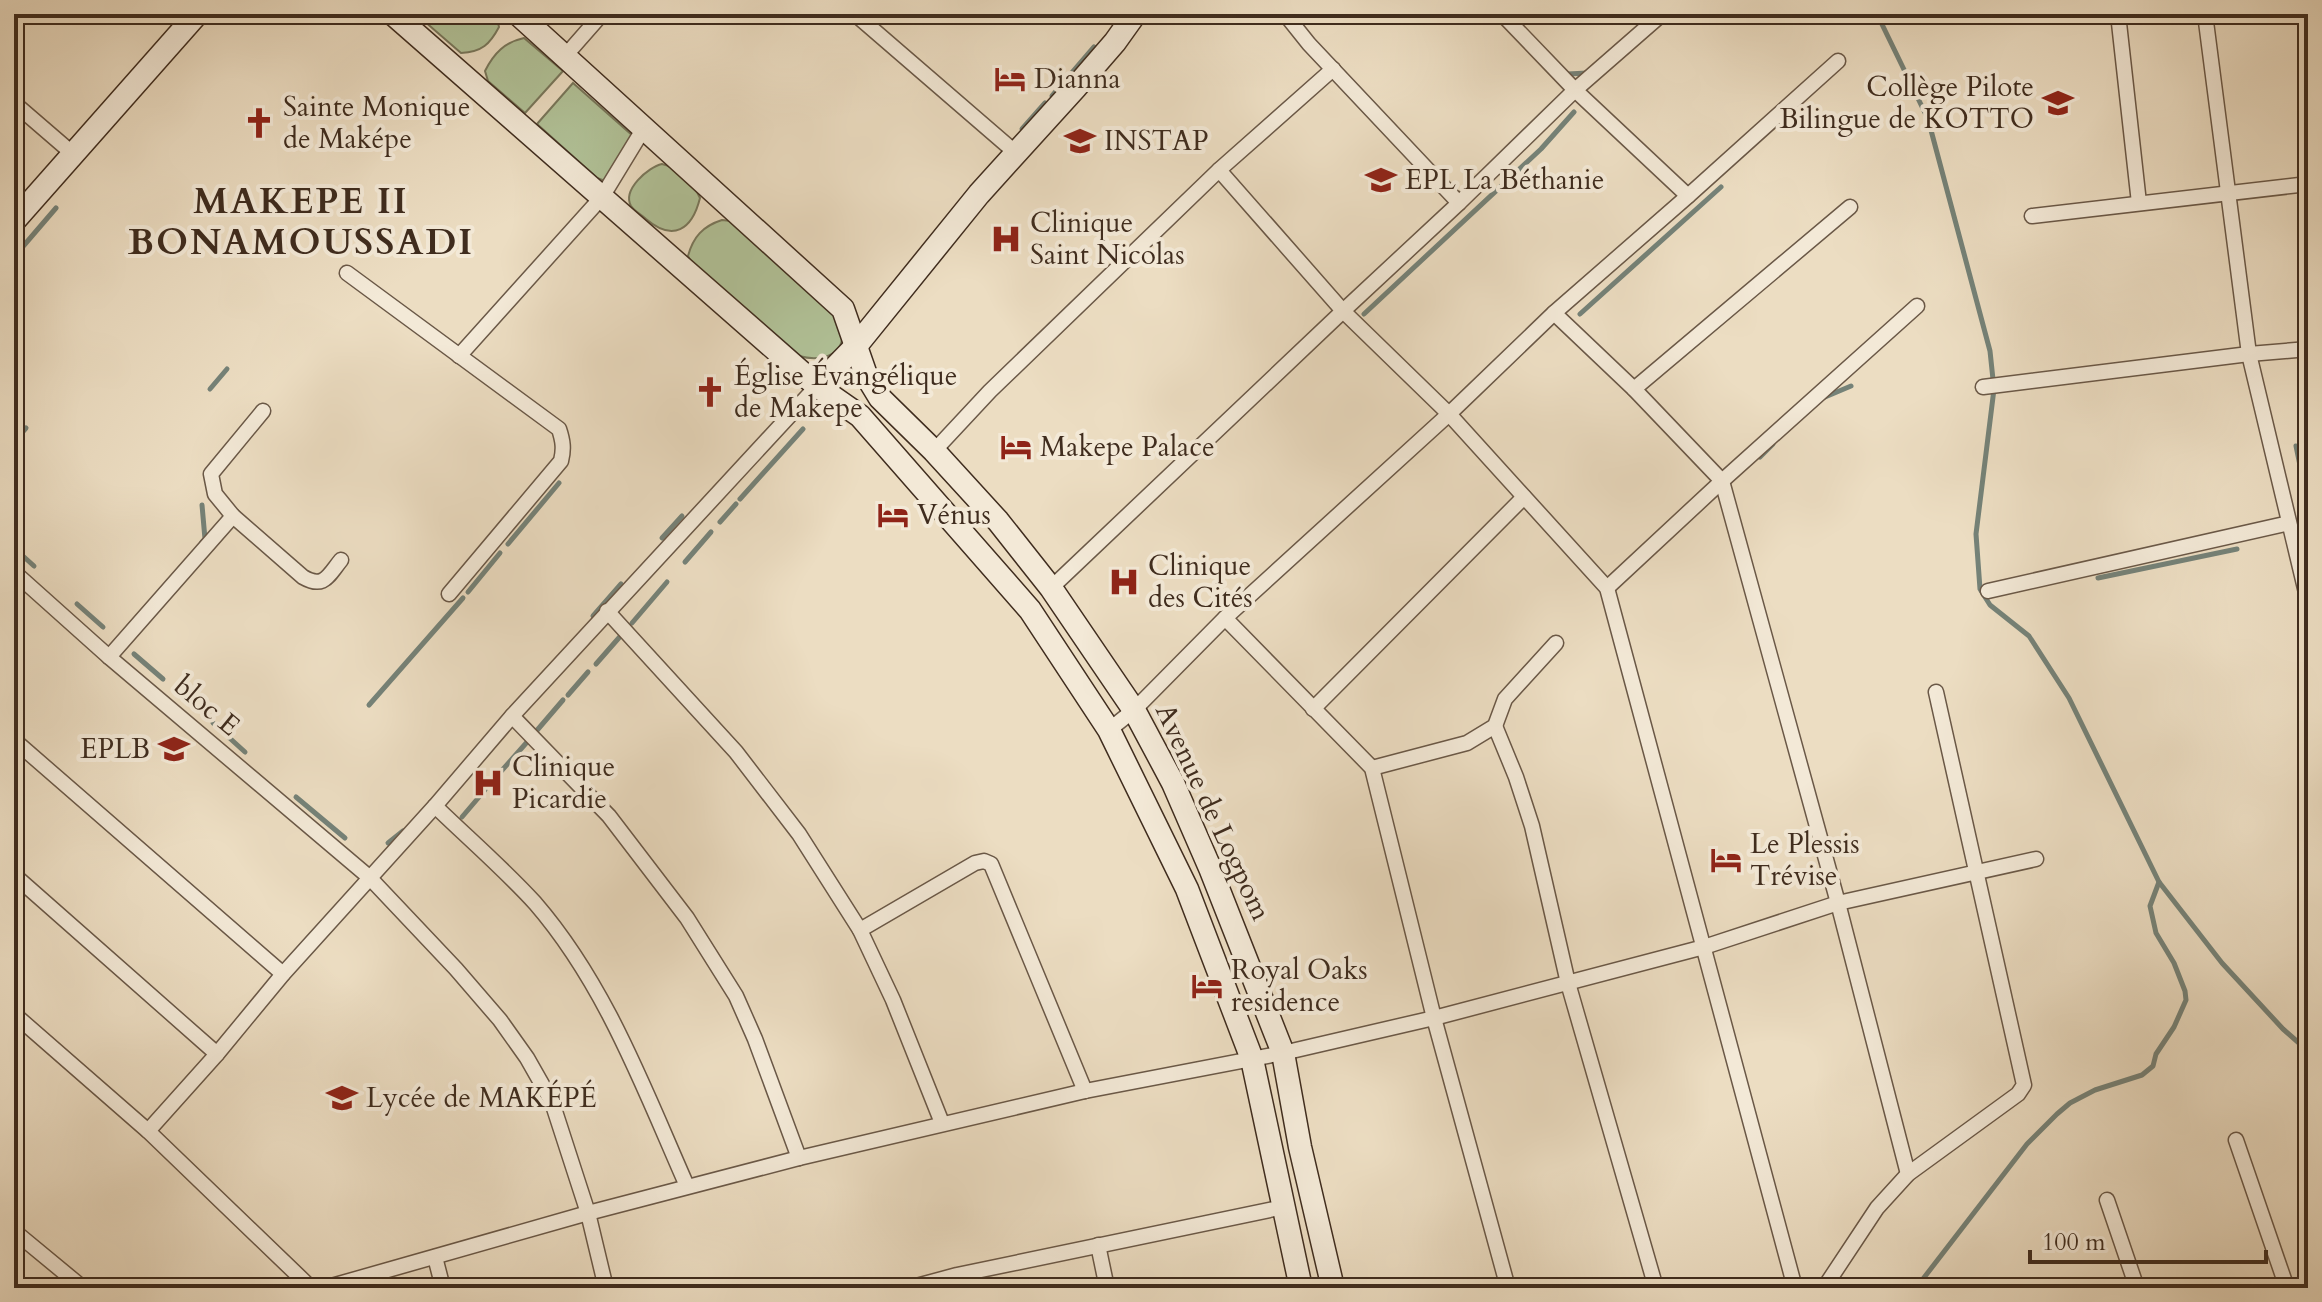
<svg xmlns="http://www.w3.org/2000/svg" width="2322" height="1302" font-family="Cardo,serif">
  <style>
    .grass { fill: #b1c298; stroke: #78775b; stroke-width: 2 }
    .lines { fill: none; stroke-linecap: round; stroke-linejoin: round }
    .stream { stroke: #758278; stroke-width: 5 }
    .street-casing { stroke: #6a5847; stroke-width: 17 }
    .secondary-casing { stroke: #3f2c1e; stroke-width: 25 }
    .street { stroke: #f3e9d7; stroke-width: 14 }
    .secondary { stroke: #f3e9d7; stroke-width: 22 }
    .labels { text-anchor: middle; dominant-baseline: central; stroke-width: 8; stroke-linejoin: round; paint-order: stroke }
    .poi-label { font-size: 28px; fill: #3f2c1e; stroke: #f3e9d7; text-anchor: start }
    .street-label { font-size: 28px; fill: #3f2c1e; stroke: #f3e9d7 }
    .district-label { font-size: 36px; font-weight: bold; letter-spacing: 2px; fill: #3f2c1e; stroke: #f3e9d7 }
  </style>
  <rect width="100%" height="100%" fill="#ecddc2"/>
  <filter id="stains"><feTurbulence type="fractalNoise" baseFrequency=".0025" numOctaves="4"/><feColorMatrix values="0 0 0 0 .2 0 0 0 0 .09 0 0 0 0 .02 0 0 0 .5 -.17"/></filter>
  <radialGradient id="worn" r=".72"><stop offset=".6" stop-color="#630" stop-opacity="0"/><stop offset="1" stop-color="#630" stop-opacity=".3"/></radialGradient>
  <g class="grass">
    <path d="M416 14H496L499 27C490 44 482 52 461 53Z"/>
    <path d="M524 38 563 71 525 113 488 81 485 71C494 53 505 42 524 38Z"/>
    <polygon points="573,83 633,136 605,181 597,178 537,124"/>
    <path d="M662 164C676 167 694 184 700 198 692 230 673 242 646 219 642 215 634 211 631 206 622 190 648 167 662 164Z"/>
    <path d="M722 220 731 221 836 313C838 319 841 326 842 332 845 358 817 361 799 356L692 264 688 256C693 237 703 226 722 220Z"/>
  </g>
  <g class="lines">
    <g class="stream">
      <polyline points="1877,14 1928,119 1990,351 1994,389 1976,534 1980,589 1990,605 2029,636 2069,698 2159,882 2222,963 2283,1029 2308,1051"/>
      <polyline points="1568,74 1587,73"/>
      <polyline points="1052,96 1094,47"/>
      <polyline points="1022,129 1045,103"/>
      <polyline points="14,257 56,208"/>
      <polyline points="1364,314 1541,149 1574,112"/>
      <polyline points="1580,314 1721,187"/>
      <polyline points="210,389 227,369"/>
      <polyline points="1825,397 1851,386"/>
      <polyline points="14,442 26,428"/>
      <polyline points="2296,446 2308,504"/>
      <polyline points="1760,457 1773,444"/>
      <polyline points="740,499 803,429"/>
      <polyline points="720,522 736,504"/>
      <polyline points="662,538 682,516"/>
      <polyline points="202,542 205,539 202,505"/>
      <polyline points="508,544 559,483"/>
      <polyline points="14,548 34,566"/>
      <polyline points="685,562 711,532"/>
      <polyline points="2098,578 2237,549"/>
      <polyline points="468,592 500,553"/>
      <polyline points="77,604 103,627"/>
      <polyline points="593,616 621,584"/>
      <polyline points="632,623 667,582"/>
      <polyline points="134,654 163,679"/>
      <polyline points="596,664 624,632"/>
      <polyline points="568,695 588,672"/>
      <polyline points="369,705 463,598"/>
      <polyline points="213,723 245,752"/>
      <polyline points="533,735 563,700"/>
      <polyline points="489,785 528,741"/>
      <polyline points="296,797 345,838"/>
      <polyline points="462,817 485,790"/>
      <polyline points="388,843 403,831"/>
      <polyline points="1916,1288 2027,1144 2057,1114 2070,1103 2095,1090 2142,1075 2153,1066 2156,1054 2174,1027 2186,1000 2185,991 2174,963 2156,933 2150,906 2159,882"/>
    </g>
    <defs>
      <g id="street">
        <polyline points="855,14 1016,153"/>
        <polyline points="1285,14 1309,44 1459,203"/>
        <polyline points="1502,14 1575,90 1688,196"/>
        <polyline points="2118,14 2139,203"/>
        <polyline points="2205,14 2249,354 2308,601"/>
        <polyline points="566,55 602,14"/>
        <polyline points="14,103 72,153"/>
        <polyline points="1219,170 1333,69"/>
        <polyline points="2032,216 2308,184"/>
        <path d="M347 273 559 429C563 441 564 449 561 461L449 594"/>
        <polyline points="1554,313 1634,389 1722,481 1838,903 1908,1174"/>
        <polyline points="459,356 602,197 644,128"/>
        <polyline points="1983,387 2249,354 2308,349"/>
        <polyline points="1634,389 1850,207"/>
        <path d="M263 411 211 474 215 494 233 516 303 577C324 589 328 576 341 560"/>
        <polyline points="934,451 990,391 1219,170 1343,311 1449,414 1607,588 1795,1288"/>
        <polyline points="14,572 109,657 369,877 456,969 500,1020 527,1058 552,1102 588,1213 606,1288"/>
        <polyline points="1051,588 1343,311 1459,203 1575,90 1662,14"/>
        <polyline points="1607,588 1722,481 1917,306"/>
        <polyline points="1988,591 2289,523"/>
        <polyline points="607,611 736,752 799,834 860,930 893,1000 942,1123"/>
        <polyline points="1225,618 1372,768 1434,1018 1508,1288"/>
        <polyline points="109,657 233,516"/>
        <polyline points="1313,709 1524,497"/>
        <polyline points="512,716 609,816 687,918 736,996 755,1039 799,1158"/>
        <polyline points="1495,726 1516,777 1532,826 1568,983 1656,1288"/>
        <polyline points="1109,730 1134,710 1225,618 1449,414 1554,313 1688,196 1838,61"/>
        <polyline points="14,740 283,974"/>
        <polyline points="1372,768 1467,743 1495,726 1505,699 1556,643"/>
        <path d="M435 806C468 838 504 869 535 903 606 985 644 1089 687 1186"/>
        <polyline points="14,875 217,1054"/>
        <polyline points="860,930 975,863 984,861 991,864 1085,1091"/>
        <polyline points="14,1014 148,1131 307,1284 316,1288"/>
        <polyline points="148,1131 217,1054 283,974 435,806 512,716 817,386"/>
        <polyline points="2236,1140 2287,1288"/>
        <polyline points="2107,1200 2137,1288"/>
        <polyline points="14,1231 83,1288"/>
        <polyline points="1098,1245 1107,1288"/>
        <polyline points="435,1257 443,1288"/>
        <polyline points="317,1288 328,1287 588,1213 799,1158 1085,1091 1283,1053 1434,1018 1704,947 1838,903 2036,859"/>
        <polyline points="909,1288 957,1275 1284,1207"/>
        <polyline points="1824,1288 1877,1208 1908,1174 2018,1094 2024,1085 1936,692"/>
      </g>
      <g id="secondary">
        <polyline points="393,14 817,386 860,416 1030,610 1109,730 1187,889 1252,1059 1301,1288"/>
        <polyline points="518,14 843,309 866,375 880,398 934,451 998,521 1051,588 1134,710 1173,783 1210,868 1283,1053 1300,1147 1333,1288"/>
        <polyline points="14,221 197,14"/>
        <polyline points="817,386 856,346 979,194 1076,87 1115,42 1135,14"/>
      </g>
    </defs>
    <use href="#street" class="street-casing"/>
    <use href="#secondary" class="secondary-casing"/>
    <use href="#street" class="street"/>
    <use href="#secondary" class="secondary"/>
  </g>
  <defs>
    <symbol id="hotel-bare" viewBox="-9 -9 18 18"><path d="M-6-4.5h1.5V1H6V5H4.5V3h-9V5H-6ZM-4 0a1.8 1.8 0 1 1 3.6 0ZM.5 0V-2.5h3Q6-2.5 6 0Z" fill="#8f2418" stroke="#f3e9d7" stroke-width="2.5" paint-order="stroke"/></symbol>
    <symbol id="school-bare" viewBox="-9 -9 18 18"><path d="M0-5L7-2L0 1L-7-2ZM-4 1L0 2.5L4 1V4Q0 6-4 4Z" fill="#8f2418" stroke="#f3e9d7" stroke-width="2.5" paint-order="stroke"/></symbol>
    <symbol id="church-bare" viewBox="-9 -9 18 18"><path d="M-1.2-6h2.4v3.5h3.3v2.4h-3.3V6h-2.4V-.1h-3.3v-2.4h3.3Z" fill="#8f2418" stroke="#f3e9d7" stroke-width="2.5" paint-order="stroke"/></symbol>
    <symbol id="hospital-bare" viewBox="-9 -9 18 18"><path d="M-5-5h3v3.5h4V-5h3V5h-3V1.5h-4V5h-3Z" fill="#8f2418" stroke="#f3e9d7" stroke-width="2.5" paint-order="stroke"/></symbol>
  </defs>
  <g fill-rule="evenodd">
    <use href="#hotel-bare" x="988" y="57" width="44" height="44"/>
    <use href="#school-bare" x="2036" y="81" width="44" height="44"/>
    <use href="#church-bare" x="237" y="101" width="44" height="44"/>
    <use href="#school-bare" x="1058" y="119" width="44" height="44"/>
    <use href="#school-bare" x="1359" y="158" width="44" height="44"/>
    <use href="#hospital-bare" x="984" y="217" width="44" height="44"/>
    <use href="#church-bare" x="688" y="370" width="44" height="44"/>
    <use href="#hotel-bare" x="994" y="425" width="44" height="44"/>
    <use href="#hotel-bare" x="871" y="493" width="44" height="44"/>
    <use href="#hospital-bare" x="1102" y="560" width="44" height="44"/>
    <use href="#school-bare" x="152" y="727" width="44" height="44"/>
    <use href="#hospital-bare" x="466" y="761" width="44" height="44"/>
    <use href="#hotel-bare" x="1704" y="838" width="44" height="44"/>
    <use href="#hotel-bare" x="1185" y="964" width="44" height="44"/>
    <use href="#school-bare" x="320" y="1076" width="44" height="44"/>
  </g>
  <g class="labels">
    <g class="poi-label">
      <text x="1034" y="79">Dianna</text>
      <text x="2034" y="87" text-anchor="end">Collège Pilote<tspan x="2034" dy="32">Bilingue de KOTTO</tspan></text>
      <text x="283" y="107">Sainte Monique<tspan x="283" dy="32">de Maképe</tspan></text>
      <text x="1104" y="141">INSTAP</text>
      <text x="1405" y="180">EPL La Béthanie</text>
      <text x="1030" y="223">Clinique<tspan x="1030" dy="32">Saint Nicolas</tspan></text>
      <text x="734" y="376">Église Évangélique<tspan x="734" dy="32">de Makepe</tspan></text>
      <text x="1040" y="447">Makepe Palace</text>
      <text x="917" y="515">Vénus</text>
      <text x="1148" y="566">Clinique<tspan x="1148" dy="32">des Cités</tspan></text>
      <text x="150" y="749" text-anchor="end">EPLB</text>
      <text x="512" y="767">Clinique<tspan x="512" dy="32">Picardie</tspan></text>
      <text x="1750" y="844">Le Plessis<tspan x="1750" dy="32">Trévise</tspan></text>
      <text x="1231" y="970">Royal Oaks<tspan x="1231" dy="32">residence</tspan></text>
      <text x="366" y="1098">Lycée de MAKÉPÉ</text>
    </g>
    <g class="street-label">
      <text transform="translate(207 706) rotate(40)">bloc E</text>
      <text transform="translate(1213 812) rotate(65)">Avenue de Logpom</text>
    </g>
    <g class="district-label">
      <text x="301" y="201">MAKEPE II<tspan x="301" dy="41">BONAMOUSSADI</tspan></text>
    </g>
  </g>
  <rect width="2322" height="1302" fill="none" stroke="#ecddc2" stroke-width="48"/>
  <rect x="16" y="16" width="2290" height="1270" fill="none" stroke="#3f2c1e" stroke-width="4"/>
  <rect x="24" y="24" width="2274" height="1254" fill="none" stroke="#3f2c1e" stroke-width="2"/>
  <path d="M2030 1250v12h236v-12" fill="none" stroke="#3f2c1e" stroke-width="4"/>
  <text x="2042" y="1250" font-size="24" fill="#3f2c1e" stroke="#f3e9d7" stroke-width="6" paint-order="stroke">100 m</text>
  <rect width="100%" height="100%" filter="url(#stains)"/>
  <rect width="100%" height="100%" fill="url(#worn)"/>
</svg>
